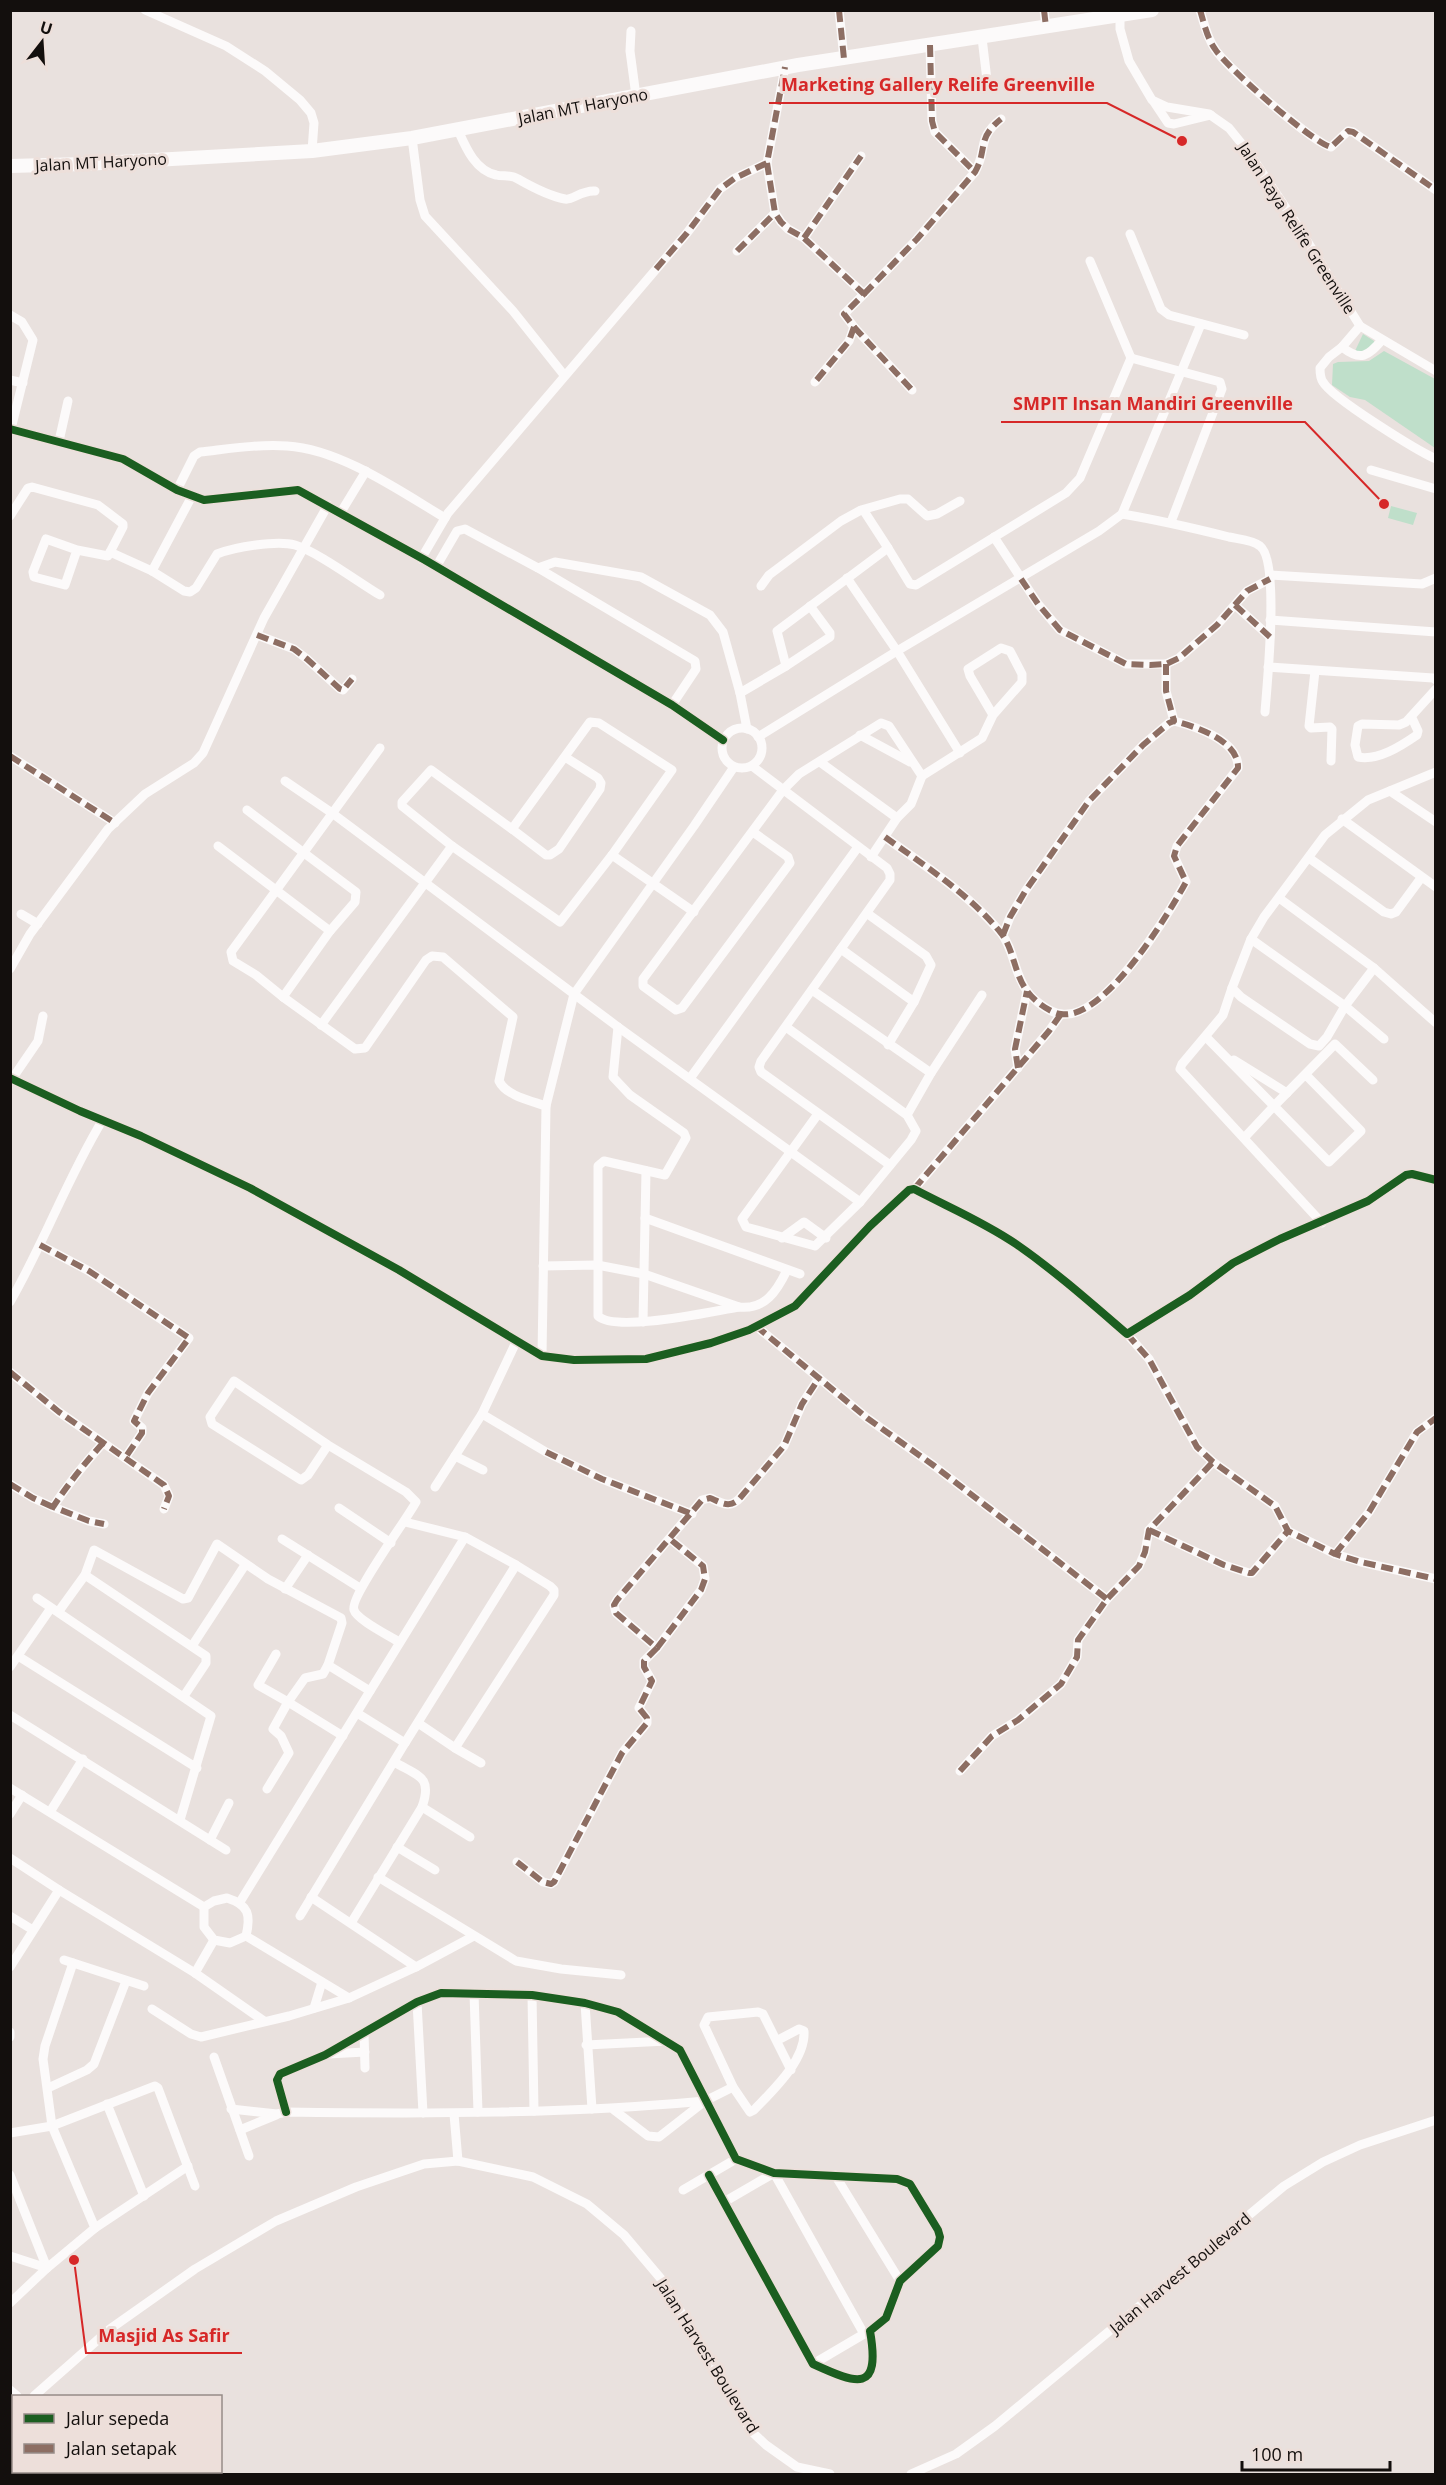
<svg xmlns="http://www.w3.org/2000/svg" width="1446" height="2485" font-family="'Open Sans',sans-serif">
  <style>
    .green { fill: #bfdfca }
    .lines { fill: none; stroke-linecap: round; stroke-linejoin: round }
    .minor { stroke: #fcfafa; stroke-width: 9 }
    .secondary { stroke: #fcfafa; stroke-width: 14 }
    .quiet { stroke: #8d6e63; stroke-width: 6; stroke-dasharray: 12 6; stroke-linecap: butt }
    .cycleway-casing { stroke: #eddfda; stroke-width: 11 }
    .cycleway { stroke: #1b5e20; stroke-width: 8 }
    .labels { text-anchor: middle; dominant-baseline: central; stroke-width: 6; stroke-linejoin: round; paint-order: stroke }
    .street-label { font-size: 16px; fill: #130f0d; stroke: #eddfda }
    .leader { fill: none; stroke: #d62828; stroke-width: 2 }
    .callout-dot { fill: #d62828; stroke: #eddfda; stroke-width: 2 }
    .callout-label { font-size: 18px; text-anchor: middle; font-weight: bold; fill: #d62828; stroke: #eddfda; stroke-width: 6; stroke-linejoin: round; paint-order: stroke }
  </style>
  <rect width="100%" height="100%" fill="#e9e1de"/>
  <g class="green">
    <polygon points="1363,334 1374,341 1374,345 1365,352 1355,351"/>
    <polygon points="1384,351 1435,379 1435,448 1365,400 1350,397 1332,385 1333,364 1338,362 1369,361"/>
    <polygon points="1391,506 1417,513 1413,525 1388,518"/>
  </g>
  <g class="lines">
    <g class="minor">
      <polyline points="145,10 226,46 265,71 300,100 311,113 314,123 312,151"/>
      <polyline points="839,10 844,59"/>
      <polyline points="1044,10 1046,27"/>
      <path d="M1200 10C1204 23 1207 38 1215 49 1226 67 1313 143 1331 147L1348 131 1353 132 1436 190"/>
      <polyline points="1120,15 1120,29 1129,61 1152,100 1167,107 1209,114 1229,128 1250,154 1296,223 1360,326 1436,371"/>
      <polyline points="631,31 630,51 636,96"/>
      <polyline points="982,38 987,80"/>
      <polyline points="930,45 932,121 935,132 975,172"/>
      <polyline points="1154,102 1168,123 1174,124 1211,115"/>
      <path d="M458 130C466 148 475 170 496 175 503 177 511 174 518 179 532 187 549 196 565 199 572 201 581 190 595 191"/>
      <polyline points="412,138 420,200 425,216 513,311 564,375"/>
      <polyline points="767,163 775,213 781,222 788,229 804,238 864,294 844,314 854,327 849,341 815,382"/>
      <polyline points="1130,234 1161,309 1169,315 1244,335"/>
      <polyline points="804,238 861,156"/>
      <polyline points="737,251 775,213"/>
      <path d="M864 294 917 239 975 172C988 149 976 139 1001 119"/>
      <polyline points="10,315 22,322 33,340 11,429"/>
      <path d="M1360 326 1342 347 1329 357 1320 368C1320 373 1320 378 1323 382 1332 398 1416 450 1436 459"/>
      <polyline points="854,327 912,390"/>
      <path d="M1342 347C1361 362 1368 356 1382 340"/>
      <polyline points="1131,358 1220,382 1222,389 1171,522"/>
      <polyline points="10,380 23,383"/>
      <polyline points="10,429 123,459 177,490 204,500 298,490 425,560 672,705 723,740"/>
      <polyline points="59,441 68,401"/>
      <polyline points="1371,470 1436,489"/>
      <path d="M177 490 194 456 200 452C228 449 258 444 287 446 340 449 400 491 445 518"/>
      <polyline points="864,511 888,548"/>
      <polyline points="341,512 366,471"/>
      <path d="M1122 514C1158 520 1193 528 1229 537 1238 539 1253 540 1260 546 1280 561 1267 684 1265 712"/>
      <polyline points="10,516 28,488 32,487 98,505 123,524 123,527 108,556 77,550 65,585 34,577 33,572 46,539 77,550"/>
      <polyline points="994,537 1038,604 1060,630 1126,664 1166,664 1179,658 1217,625 1247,591 1270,579"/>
      <path d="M110 552 152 571 184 591 190 592 196 588 217 554C235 547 277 540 295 545 318 552 358 582 380 595"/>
      <polyline points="421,559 448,513 687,233 720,189 735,178 767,163 785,67"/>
      <polyline points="436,567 457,531 465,529 538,568 695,661 696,669 672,705"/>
      <polyline points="538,568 555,562 641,577 710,615 723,632 740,693 747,729"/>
      <polyline points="152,571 192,496"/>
      <polyline points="1270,575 1422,584 1436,578"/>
      <polyline points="847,578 897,651 960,753"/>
      <polyline points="761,586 769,575 841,521 861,510 900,499 908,499 927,516 937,514 960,501"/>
      <polyline points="1235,605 1270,637"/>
      <polyline points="1270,620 1436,632"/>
      <polyline points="257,635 294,649 307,659 340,689 343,690 352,679"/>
      <polyline points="786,666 830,637 830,633 810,606"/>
      <polyline points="1268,667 1433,678 1436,680"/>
      <polyline points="1315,671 1309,726 1311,728 1330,727 1332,729 1331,761"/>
      <polyline points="740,693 786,666 777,631 888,548 910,584 916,585 1066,493 1080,478 1131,358 1090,261"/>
      <path d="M1412 718 1418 731 1417 735C1401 746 1378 761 1358 757L1355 745 1358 726 1362 724 1399 725 1406 722 1436 689"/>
      <polygon points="590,722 599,723 672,770 612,855 560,922 452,846 402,806 402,802 431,770 512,829"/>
      <circle cx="742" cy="748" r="20"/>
      <polyline points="860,735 910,762"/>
      <polyline points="758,737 897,651 1099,531 1122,514 1201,324"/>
      <path d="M380 748 231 952 233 961 256 975 283 997 355 1049 365 1048 426 960 432 956 443 957 513 1017 499 1081C506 1096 532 1101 546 1106"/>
      <polyline points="10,756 115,823"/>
      <polyline points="820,762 897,818"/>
      <polyline points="752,766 887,868 890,874 890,880 761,1061 759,1067 761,1072 890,1165"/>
      <polyline points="285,781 332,813 618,1027 860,1202"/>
      <polyline points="1390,791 1436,822"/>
      <polyline points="247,810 356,892 355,902 330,931 283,997"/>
      <polyline points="1342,819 1436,887"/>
      <polyline points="512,829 546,855 550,855 559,849 600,789 601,783 598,778 565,757"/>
      <polyline points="753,832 788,857 790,863 682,1008 676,1010 643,986 643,979 783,790 799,774 881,723 889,726 922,776"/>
      <path d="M885 837C925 866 969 894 1001 933 1014 949 1014 974 1027 991 1033 1000 1050 1013 1061 1014 1104 1021 1168 915 1186 882L1174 856 1177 846 1238 768C1239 741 1197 727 1174 721"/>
      <polyline points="218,846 330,931"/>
      <polyline points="612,855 694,912"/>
      <polyline points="871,857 897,818 911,804 922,776 982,738 993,715 1022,682 1022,674 1010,651 1001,648 968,669 970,676 993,715"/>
      <polyline points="1309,858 1384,912 1391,914 1396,912 1421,878"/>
      <polyline points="1279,898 1374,968 1345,1006 1327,1037 1319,1046 1310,1044 1241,997 1232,988 1251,939 1264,917 1325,835 1368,800 1436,772"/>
      <polyline points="21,914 38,924"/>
      <polyline points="868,914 926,956 931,965 914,1002 888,1045"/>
      <polyline points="1003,935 1010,917 1026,890 1089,801 1143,745 1169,723 1174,721 1166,691 1166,664"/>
      <polyline points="1251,939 1345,1006 1384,1039"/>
      <polyline points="841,949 914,1002"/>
      <polyline points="1374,968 1436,1023"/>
      <polyline points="10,969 30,934 108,829 145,794 194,763 203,753 264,618 328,505"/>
      <polyline points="1232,988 1223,1015 1182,1064 1180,1069 1322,1223"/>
      <polyline points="812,990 931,1073"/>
      <polyline points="321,1025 452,846"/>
      <path d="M618 1027 613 1077 630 1095 684 1133 686 1138 665 1175 604 1161 598 1166V1316C616 1333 713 1311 739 1307"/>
      <polyline points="786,1027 907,1115 916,1131 911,1140 860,1202 815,1246 746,1227 742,1219 818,1114"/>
      <polyline points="1206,1037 1274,1106 1244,1138"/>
      <polyline points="1234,1060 1287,1093"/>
      <polyline points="1018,1068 1015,1049 1027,991"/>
      <polyline points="1306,1075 1361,1131 1329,1162 1274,1106 1335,1044 1373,1080"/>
      <polyline points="691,1077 858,847"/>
      <path d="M10 1078 80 1111 141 1136 250 1188 399 1270 542 1356 574 1360 646 1359 711 1343 749 1330 795 1306 870 1226 909 1190 914 1189C948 1207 984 1222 1016 1244 1055 1271 1091 1303 1127 1334L1190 1295 1233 1263 1280 1239 1368 1201 1406 1175 1412 1174 1436 1180"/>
      <polyline points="12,1079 38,1041 43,1016"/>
      <polyline points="907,1115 931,1073 982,995"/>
      <polyline points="914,1189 1049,1031 1061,1014"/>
      <polyline points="645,1218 800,1274"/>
      <polyline points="782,1238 804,1222 826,1238"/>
      <polyline points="40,1245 89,1271 189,1338 148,1393 134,1421 142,1428 142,1433 125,1458"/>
      <path d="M543 1266 597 1265 644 1274 739 1307C765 1310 777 1291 787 1270"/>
      <path d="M10 1302C44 1243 67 1179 102 1121"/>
      <polyline points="643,1322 646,1171"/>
      <polyline points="756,1326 867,1418 933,1465 1107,1599"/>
      <polyline points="1127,1334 1149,1359 1197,1447 1213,1462 1275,1506 1288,1531 1335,1554 1361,1562 1436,1579"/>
      <polyline points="542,1356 546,1106 574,994 694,826 734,767"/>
      <polyline points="10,1372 59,1412 164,1485 169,1496 164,1509"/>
      <polyline points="482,1414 546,1452 602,1479 692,1514"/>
      <path d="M103 1443C85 1463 68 1484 53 1507L89 1521 104 1524"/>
      <path d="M328 1445 308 1475 301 1480 212 1424 210 1417 234 1381 328 1445 406 1492 416 1502C407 1519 349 1598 354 1610 357 1620 390 1636 399 1642"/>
      <polyline points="455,1456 483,1470"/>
      <polyline points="10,1484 33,1498 53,1507"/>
      <polyline points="435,1487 482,1414 516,1342"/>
      <polyline points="339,1508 391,1543"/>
      <polyline points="1149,1530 1224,1565 1249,1573 1252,1573 1288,1531"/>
      <polyline points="282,1539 360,1588"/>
      <polyline points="1335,1554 1369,1512 1417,1432 1436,1418"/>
      <polyline points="85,1575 206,1656 206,1663 184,1696"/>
      <polyline points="285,1589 308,1555"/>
      <polyline points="37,1598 211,1716 180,1820"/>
      <polyline points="59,1611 85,1575 94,1550 183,1599 188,1598 217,1544 268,1579 341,1618 342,1623 328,1665 370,1691"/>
      <polyline points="192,1646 245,1565"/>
      <polyline points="657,1648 701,1590 705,1579 703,1566 670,1539"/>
      <polyline points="18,1656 197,1768"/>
      <polyline points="328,1665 323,1674 305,1678 288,1702 343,1736"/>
      <polyline points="10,1667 51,1608"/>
      <polyline points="357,1713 405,1743 516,1565"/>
      <polyline points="10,1715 226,1850"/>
      <polyline points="418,1723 455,1748 554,1595 554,1590 550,1586 516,1565 465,1537"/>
      <polyline points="455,1748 481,1763"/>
      <polyline points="960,1771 992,1736 1018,1720 1061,1684 1077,1657 1078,1640 1107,1599 1139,1566 1145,1552 1149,1530 1213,1462"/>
      <polyline points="10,1788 204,1907"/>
      <polyline points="267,1789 289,1753 281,1736 273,1729 288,1702 258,1685 276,1654"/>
      <polyline points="422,1807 470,1837"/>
      <polyline points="50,1812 83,1759"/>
      <polyline points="10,1814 22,1795"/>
      <polyline points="210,1840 229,1803"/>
      <polyline points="397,1847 435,1870"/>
      <polyline points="10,1858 59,1890 10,1967"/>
      <path d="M517 1862 543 1882 551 1884 554 1882 622 1753 647 1723V1718L639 1708 652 1681 644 1667V1661L657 1648 616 1613 614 1605 617 1600 702 1500 710 1498C722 1503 730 1509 740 1498L784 1446 802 1404 819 1378"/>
      <polyline points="378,1877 516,1961 561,1969 621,1975"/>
      <polyline points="59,1890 195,1973 264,2021"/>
      <polyline points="311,1897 416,1967"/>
      <path d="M227 1898C249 1905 251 1915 246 1936L230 1943 214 1940 204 1927V1907L214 1901Z"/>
      <polyline points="240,1902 465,1537 405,1522"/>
      <polyline points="10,1916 33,1930"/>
      <polyline points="300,1916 405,1743"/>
      <path d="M351 1923 422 1807C433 1776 418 1776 394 1762"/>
      <polyline points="246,1936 349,1998 416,1967 472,1937"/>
      <polyline points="64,1960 144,1986"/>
      <polyline points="73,1963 45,2046 43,2059 52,2126 95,2228"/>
      <polyline points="195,1973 214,1940"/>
      <polyline points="474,1993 478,2112"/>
      <polyline points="532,1995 534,2111"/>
      <polyline points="417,2002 423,2113"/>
      <polyline points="585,2003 592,2109"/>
      <polyline points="314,2008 322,1982"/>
      <polyline points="152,2009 191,2034 201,2037 289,2016 349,1998"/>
      <polyline points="10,2032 10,2037"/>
      <polyline points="364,2032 365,2068"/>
      <path d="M778 2040 799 2029 804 2031C806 2060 772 2091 754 2110L750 2112 733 2087 704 2025 708 2017 758 2012 763 2014 791 2070"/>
      <polyline points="586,2045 667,2041"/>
      <polyline points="328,2054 365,2052"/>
      <polyline points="214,2057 249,2156"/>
      <polyline points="48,2088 87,2070 94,2064 126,1981"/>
      <polyline points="107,2104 144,2196"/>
      <path d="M231 2109 277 2114 286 2112C426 2114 566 2114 705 2101"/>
      <polyline points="614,2110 648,2136 659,2137 705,2101 733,2087"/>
      <path d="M286 2112 277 2080 280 2074 325 2055 417 2002 441 1993 532 1995 585 2003 618 2012 680 2050 736 2159 774 2173 897 2179 910 2184 938 2230 940 2237 938 2246 900 2281 886 2318 870 2331C881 2394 857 2384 813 2364L709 2175"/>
      <polyline points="454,2114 458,2161"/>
      <polyline points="240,2130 276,2115"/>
      <polyline points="10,2133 52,2126 155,2086 158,2088 195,2186"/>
      <polyline points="10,2175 47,2268"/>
      <polyline points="835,2175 900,2281"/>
      <polyline points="683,2190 736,2159"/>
      <polyline points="724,2202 774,2173 864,2334 870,2331"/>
      <polyline points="10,2256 47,2268"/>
      <polyline points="10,2303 47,2268 95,2228 188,2166"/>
      <polyline points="813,2364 864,2334"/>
      <polyline points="10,2390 17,2396"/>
      <polyline points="34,2396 110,2329 195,2269 276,2221 356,2187 424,2164 458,2161 533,2177 587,2204 624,2235 662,2280 751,2431 766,2445 797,2467 830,2474"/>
      <polyline points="10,2418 14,2415"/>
      <polyline points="911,2474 956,2454 995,2426 1284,2186 1323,2162 1360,2145 1436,2120"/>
    </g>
    <polyline class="secondary" points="10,166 84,164 312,151 412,138 798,65 1152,10"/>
    <g class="quiet">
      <polyline points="839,10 844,59"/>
      <polyline points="1044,10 1046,27"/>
      <path d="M1200 10C1204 23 1207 38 1215 49 1226 67 1313 143 1331 147L1348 131 1353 132 1436 190"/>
      <polyline points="930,45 932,121 935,132 975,172"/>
      <polyline points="767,163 775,213 781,222 788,229 804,238 864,294 844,314 854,327 849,341 815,382"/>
      <polyline points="804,238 861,156"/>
      <polyline points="737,251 775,213"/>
      <polyline points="656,269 687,233 720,189 735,178 767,163 785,67"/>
      <path d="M864 294 917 239 975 172C988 149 976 139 1001 119"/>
      <polyline points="854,327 912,390"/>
      <polyline points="1021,579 1038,604 1060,630 1126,664 1150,665 1166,664 1179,658 1217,625 1247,591 1270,579"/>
      <polyline points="1235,605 1270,637"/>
      <polyline points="257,635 294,649 307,659 340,689 343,690 352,679"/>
      <polyline points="10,756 115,823"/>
      <path d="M885 837C925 866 969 894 1001 933 1014 949 1014 974 1027 991 1033 1000 1050 1013 1061 1014 1104 1021 1168 915 1186 882L1174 856 1177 846 1238 768C1239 741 1197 727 1174 721"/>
      <polyline points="1003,935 1010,917 1026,890 1089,801 1143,745 1169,723 1174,721 1166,691 1166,664"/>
      <polyline points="1018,1068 1015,1049 1027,991"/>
      <polyline points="914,1189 1049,1031 1061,1014"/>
      <polyline points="40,1245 89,1271 189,1338 148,1393 134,1421 142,1428 142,1433 125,1458"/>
      <polyline points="756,1326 867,1418 933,1465 1107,1599"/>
      <polyline points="1127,1334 1149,1359 1197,1447 1213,1462 1275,1506 1288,1531 1335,1554 1361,1562 1436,1579"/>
      <polyline points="10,1372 59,1412 164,1485 169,1496 164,1509"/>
      <path d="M103 1443C85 1463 68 1484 53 1507L89 1521 104 1524"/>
      <polyline points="546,1452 602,1479 692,1514"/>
      <polyline points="10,1484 33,1498 53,1507"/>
      <polyline points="1149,1530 1224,1565 1249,1573 1252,1573 1288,1531"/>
      <polyline points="1335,1554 1369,1512 1417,1432 1436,1418"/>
      <polyline points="657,1648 701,1590 705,1579 703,1566 670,1539"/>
      <polyline points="960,1771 992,1736 1018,1720 1061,1684 1077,1657 1078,1640 1107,1599 1139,1566 1145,1552 1149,1530 1213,1462"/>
      <path d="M517 1862 543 1882 551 1884 554 1882 622 1753 647 1723V1718L639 1708 652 1681 644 1667V1661L657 1648 616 1613 614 1605 617 1600 702 1500 710 1498C722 1503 730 1509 740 1498L784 1446 802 1404 819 1378"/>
    </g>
    <defs>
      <g id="cycleway">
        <polyline points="10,429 123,459 177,490 204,500 298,490 425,560 672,705 723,740"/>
        <path d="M10 1078 80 1111 141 1136 250 1188 399 1270 542 1356 574 1360 646 1359 711 1343 749 1330 795 1306 870 1226 909 1190 914 1189C948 1207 984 1222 1016 1244 1055 1271 1091 1303 1127 1334L1190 1295 1233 1263 1280 1239 1368 1201 1406 1175 1412 1174 1436 1180"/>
        <path d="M286 2112 277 2080 280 2074 325 2055 417 2002 441 1993 532 1995 585 2003 618 2012 680 2050 736 2159 774 2173 897 2179 910 2184 938 2230 940 2237 938 2246 900 2281 886 2318 870 2331C881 2394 857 2384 813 2364L709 2175"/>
      </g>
    </defs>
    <use href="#cycleway" class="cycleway-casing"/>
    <use href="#cycleway" class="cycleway"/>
  </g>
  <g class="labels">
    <g class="street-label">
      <text transform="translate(583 106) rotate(-11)">Jalan MT Haryono</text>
      <text transform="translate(101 162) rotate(-3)">Jalan MT Haryono</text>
      <text transform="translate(1297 228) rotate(57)">Jalan Raya Relife Greenville</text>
      <text transform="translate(1180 2273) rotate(-40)">Jalan Harvest Boulevard</text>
      <text transform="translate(708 2356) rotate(58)">Jalan Harvest Boulevard</text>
    </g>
  </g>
  <path class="leader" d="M1182 141L1107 103H769M1384 504L1305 422H1001M74 2260L86 2353H242"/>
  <g class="callout-dot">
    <circle cx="1182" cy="141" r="6"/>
    <circle cx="1384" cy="504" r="6"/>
    <circle cx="74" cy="2260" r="6"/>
  </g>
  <g class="callout-label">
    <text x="938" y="91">Marketing Gallery Relife Greenville</text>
    <text x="1153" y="410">SMPIT Insan Mandiri Greenville</text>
    <text x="164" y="2342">Masjid As Safir</text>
  </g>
  <rect width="1446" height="2485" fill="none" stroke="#130f0d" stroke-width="24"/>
  <rect x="12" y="2395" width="210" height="78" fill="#eddfda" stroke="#968c88" stroke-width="1.5"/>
  <rect x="24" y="2414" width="30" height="9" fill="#1b5e20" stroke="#968c88" stroke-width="1.5"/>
  <text x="66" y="2425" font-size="18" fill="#130f0d">Jalur sepeda</text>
  <rect x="24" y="2444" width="30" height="9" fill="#8d6e63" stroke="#968c88" stroke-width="1.5"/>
  <text x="66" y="2455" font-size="18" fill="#130f0d">Jalan setapak</text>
  <g transform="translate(42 42) rotate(17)" stroke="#eddfda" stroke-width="4.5" paint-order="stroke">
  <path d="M0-4.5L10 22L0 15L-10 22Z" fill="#130f0d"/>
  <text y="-9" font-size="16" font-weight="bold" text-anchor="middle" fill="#130f0d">U</text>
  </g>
  <path d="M1242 2461v9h148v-9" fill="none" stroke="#130f0d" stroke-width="3"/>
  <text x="1251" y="2461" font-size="18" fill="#130f0d" stroke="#eddfda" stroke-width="4.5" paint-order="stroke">100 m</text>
</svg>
